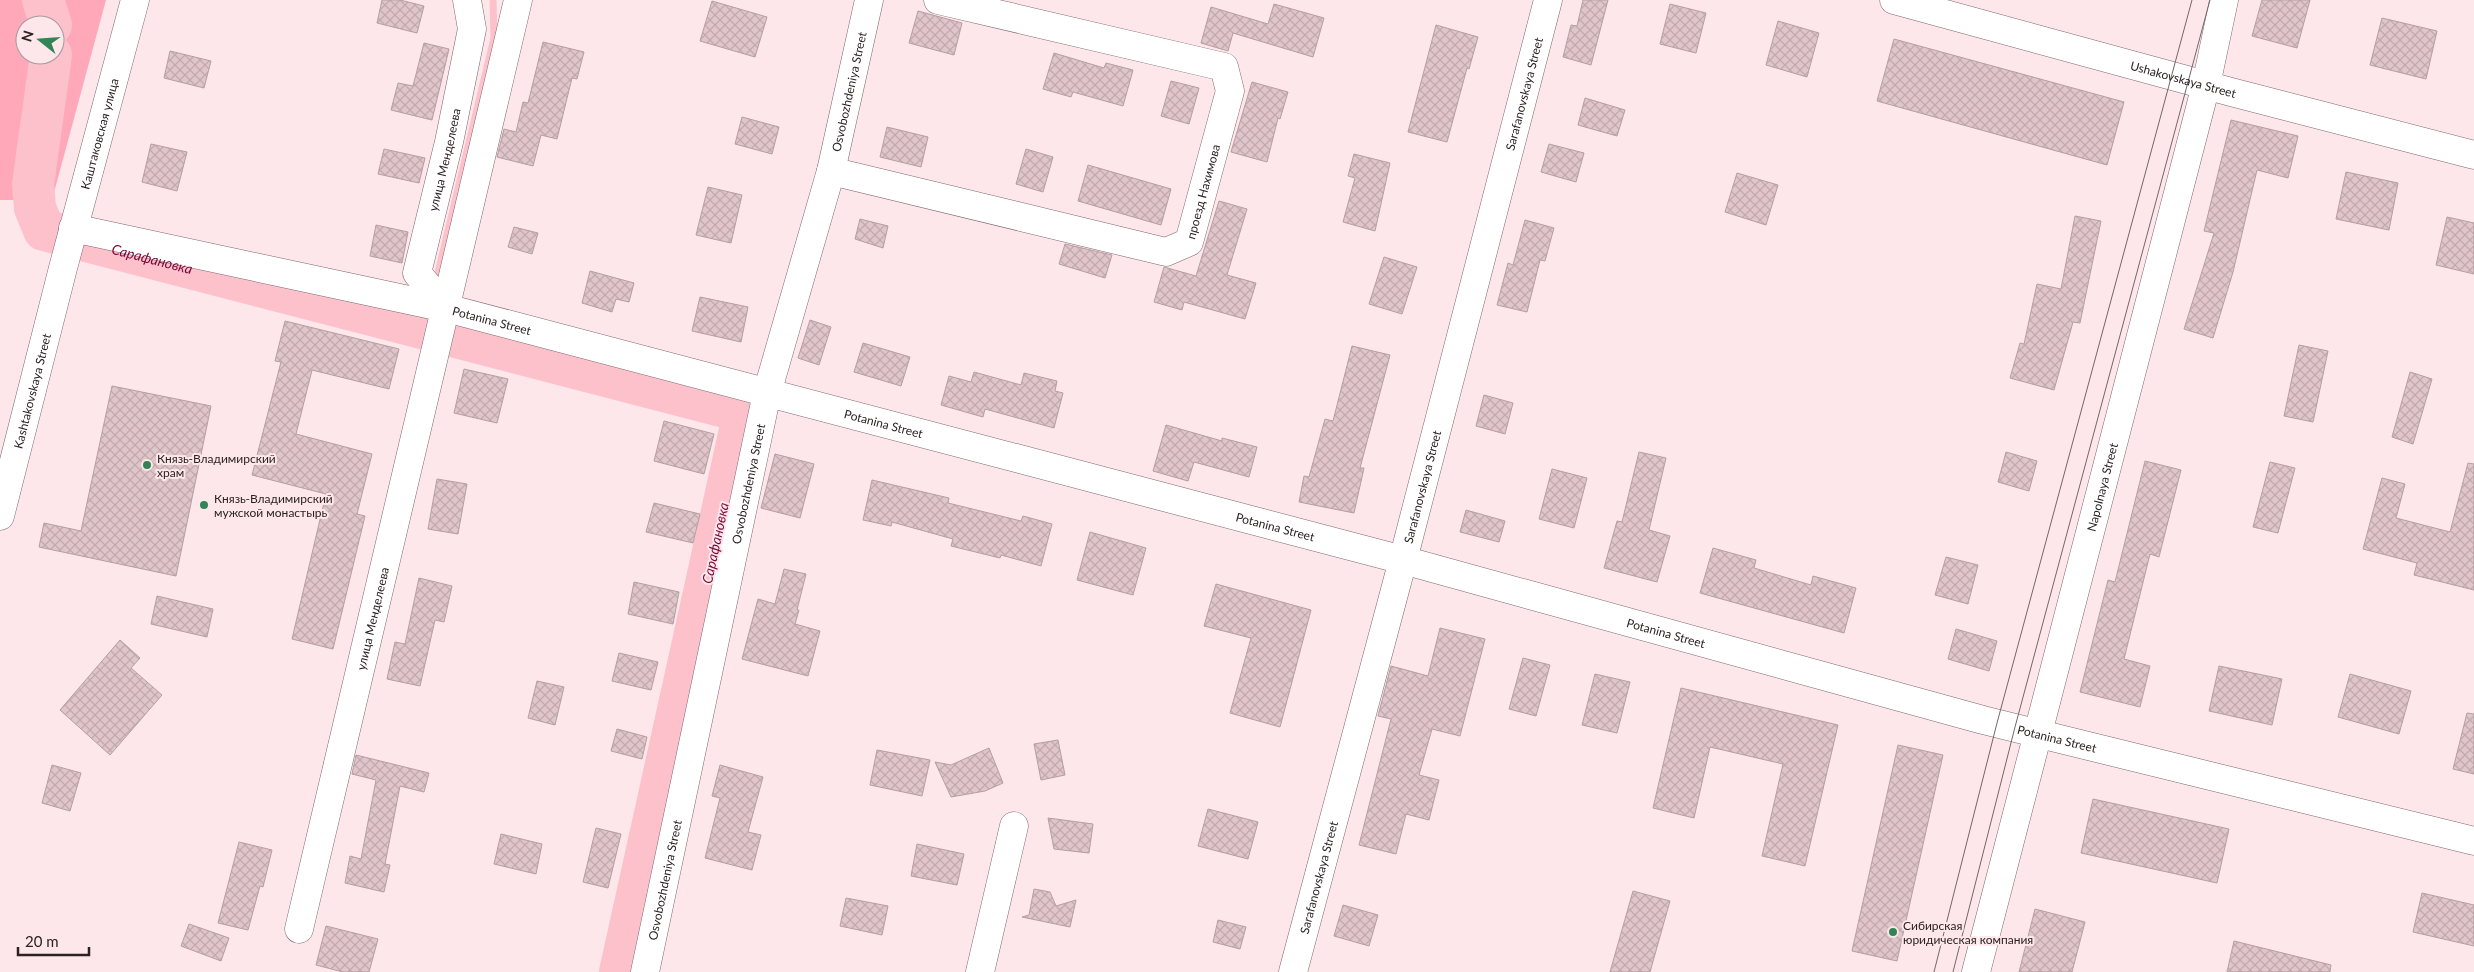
<svg xmlns="http://www.w3.org/2000/svg" width="2474" height="972" font-family="Lato,sans-serif">
  <style>
    .park { fill: #fea8ba; fill-rule: evenodd }
    .lines { fill: none; stroke-linecap: round; stroke-linejoin: round }
    .stream { stroke: #fdc1cc; stroke-width: 7 }
    .river { stroke: #fdc1cc; stroke-width: 42 }
    .building { fill: url(#building-cross-hatch); stroke: #b69da2 }
    .minor-casing { stroke: #7e676b; stroke-width: 29 }
    .major-casing { stroke: #7e676b; stroke-width: 29 }
    .minor { stroke: #fff; stroke-width: 28 }
    .major { stroke: #fff; stroke-width: 28 }
    .tram { stroke: #746668; stroke-width: 1 }
    .poi-dot { fill: #318456; stroke: #fde7eb; stroke-width: 2 }
    .labels { text-anchor: middle; dominant-baseline: central; stroke-width: 4; stroke-linejoin: round; paint-order: stroke }
    .street-label { font-size: 12px; fill: #2b2223; stroke: #fde7eb }
    .poi-label { font-size: 12px; fill: #2b2223; stroke: #fde7eb; text-anchor: start }
    .water-label { font-size: 14px; font-style: italic; fill: #7c0636; stroke: #fde7eb }
  </style>
  <defs>
    <pattern id="building-cross-hatch" width="8" height="8" patternUnits="userSpaceOnUse" patternTransform="scale(1.25)"><rect width="8" height="8" fill="#e0c6ca"/><path d="M0 0l8 8M0 8l8-8" fill="none" stroke="#c0aaad"/></pattern>
  </defs>
  <rect width="100%" height="100%" fill="#fde7eb"/>
  <path class="park" d="M0 0H106L52 200H0ZM25 25H55V55H25Z"/>
  <g class="lines">
    <polyline class="stream" points="437,277 494,38 493,0"/>
    <g class="river">
      <polyline points="43,0 51,25"/>
      <path id="s1" d="M51 55 33 184 35 208 44 230 433 331"/>
      <polyline points="448,335 744,412 620,972"/>
    </g>
  </g>
  <g class="building">
    <polygon points="382,0 400,0 424,6 417,33 377,23"/>
    <polygon points="1583,0 1608,0 1591,65 1563,57 1571,25 1577,26"/>
    <polygon points="2262,0 2310,0 2297,48 2252,36"/>
    <polygon points="712,1 767,17 755,57 700,41"/>
    <polygon points="1274,4 1324,18 1313,57 1233,33 1228,51 1201,43 1211,7 1268,24"/>
    <polygon points="1670,4 1706,13 1696,53 1660,44"/>
    <polygon points="918,11 962,23 954,55 909,43"/>
    <polygon points="2382,18 2437,31 2426,79 2370,65"/>
    <polygon points="1778,21 1819,33 1807,77 1766,65"/>
    <polygon points="1436,25 1478,37 1469,69 1467,68 1447,142 1408,132"/>
    <polygon points="1894,39 2124,102 2107,165 1877,101"/>
    <polygon points="543,42 584,52 577,79 572,78 557,139 541,135 533,166 497,157 504,129 516,132 523,102 528,103"/>
    <polygon points="424,43 449,49 432,120 391,110 398,83 413,86"/>
    <polygon points="170,51 211,61 204,88 164,78"/>
    <polygon points="1054,53 1104,68 1106,63 1133,70 1123,106 1073,92 1071,97 1043,89"/>
    <polygon points="1171,81 1199,88 1189,124 1161,116"/>
    <polygon points="1252,82 1288,92 1280,119 1278,118 1267,162 1231,152"/>
    <polygon points="1585,98 1625,110 1617,136 1578,125"/>
    <polygon points="742,117 779,127 772,154 735,144"/>
    <polygon points="2231,120 2298,136 2288,178 2257,170 2233,272 2213,338 2184,329 2214,233 2204,231"/>
    <polygon points="887,127 928,137 921,167 880,157"/>
    <polygon points="151,144 187,152 177,191 142,182"/>
    <polygon points="1549,144 1584,153 1576,182 1541,172"/>
    <polygon points="384,149 425,158 419,183 378,174"/>
    <polygon points="1026,149 1053,157 1043,192 1016,184"/>
    <polygon points="1354,154 1390,163 1375,231 1343,222 1355,178 1348,176"/>
    <polygon points="1088,165 1171,189 1161,225 1078,201"/>
    <polygon points="2346,172 2398,183 2389,230 2336,219"/>
    <polygon points="1737,173 1778,185 1766,225 1725,212"/>
    <polygon points="708,187 742,195 731,243 696,235"/>
    <polygon points="1219,201 1247,209 1227,275 1256,283 1245,319 1184,302 1182,310 1154,302 1164,267 1196,276"/>
    <polygon points="2075,216 2101,221 2080,323 2073,322 2054,390 2010,378 2020,343 2024,344 2037,284 2061,289"/>
    <polygon points="2447,217 2474,223 2474,274 2436,265"/>
    <polygon points="860,219 888,226 883,248 855,239"/>
    <polygon points="1525,220 1554,228 1545,261 1540,260 1527,312 1497,305 1508,263 1513,265"/>
    <polygon points="376,225 408,232 402,263 370,256"/>
    <polygon points="514,227 538,233 532,254 508,247"/>
    <polygon points="1065,244 1112,255 1105,278 1059,264"/>
    <polygon points="1384,257 1417,267 1402,314 1369,304"/>
    <polygon points="590,271 634,283 629,302 616,299 612,312 582,303"/>
    <polygon points="700,297 748,307 741,342 692,331"/>
    <polygon points="810,320 831,327 819,365 798,358"/>
    <polygon points="285,321 399,349 389,389 312,370 296,434 372,454 357,514 365,516 333,649 292,639 326,494 252,475 281,362 275,361"/>
    <polygon points="863,343 910,357 901,386 854,372"/>
    <polygon points="2299,345 2328,351 2313,422 2284,416"/>
    <polygon points="1352,346 1390,355 1360,468 1364,468 1354,513 1299,502 1304,476 1309,477 1325,419 1333,421"/>
    <polygon points="464,369 508,379 497,423 454,413"/>
    <polygon points="974,372 1021,385 1024,373 1057,381 1055,391 1063,393 1054,428 985,409 983,417 941,405 949,376 971,382"/>
    <polygon points="2410,372 2432,379 2413,444 2392,437"/>
    <polygon points="112,386 211,406 176,576 39,547 44,523 81,531"/>
    <polygon points="1484,395 1513,403 1505,434 1476,426"/>
    <polygon points="664,421 714,434 704,474 654,461"/>
    <polygon points="1166,425 1222,441 1222,438 1257,447 1249,477 1194,462 1188,481 1153,471"/>
    <polygon points="1639,452 1666,458 1649,530 1670,536 1657,582 1604,568 1617,521 1622,522"/>
    <polygon points="2006,452 2037,461 2029,491 1998,482"/>
    <polygon points="775,454 814,464 800,518 761,508"/>
    <polygon points="2145,461 2181,470 2159,557 2150,554 2124,659 2150,666 2140,707 2080,692 2108,580 2115,582"/>
    <polygon points="2270,462 2295,468 2278,533 2253,527"/>
    <polygon points="2468,463 2474,464 2474,590 2414,575 2417,563 2363,549 2382,478 2405,484 2396,518 2450,532"/>
    <polygon points="1552,469 1587,478 1574,528 1539,519"/>
    <polygon points="437,479 467,484 458,534 428,529"/>
    <polygon points="872,480 949,498 948,503 1021,521 1023,516 1052,524 1041,566 1001,555 1000,558 951,546 953,539 892,522 891,526 863,520"/>
    <polygon points="654,503 700,514 693,543 646,532"/>
    <polygon points="1466,510 1505,521 1499,542 1460,532"/>
    <polygon points="1090,532 1146,548 1133,595 1077,580"/>
    <polygon points="1713,548 1756,560 1754,568 1811,585 1813,576 1856,588 1844,633 1700,593"/>
    <polygon points="1946,557 1978,565 1968,604 1935,595"/>
    <polygon points="784,569 806,574 797,610 799,610 795,624 820,631 808,676 742,659 758,599 775,604"/>
    <polygon points="419,578 452,586 444,622 435,620 420,686 387,679 395,642 405,644"/>
    <polygon points="634,582 679,592 673,624 628,614"/>
    <polygon points="1216,584 1311,610 1280,727 1230,713 1251,638 1204,626"/>
    <polygon points="157,596 213,609 207,637 151,624"/>
    <polygon points="1440,628 1485,639 1460,736 1432,729 1419,775 1439,780 1429,820 1406,814 1396,854 1359,845 1391,719 1378,716 1391,666 1428,676"/>
    <polygon points="1956,629 1997,641 1989,671 1948,659"/>
    <polygon points="120,640 140,658 131,668 162,695 110,755 60,710"/>
    <polygon points="619,653 658,662 651,690 612,681"/>
    <polygon points="1523,658 1550,665 1536,716 1509,709"/>
    <polygon points="2219,666 2282,679 2272,725 2209,711"/>
    <polygon points="1595,674 1630,682 1617,733 1582,725"/>
    <polygon points="2350,674 2411,691 2399,734 2338,717"/>
    <polygon points="537,681 564,687 555,725 528,718"/>
    <polygon points="1681,688 1838,725 1805,866 1762,856 1783,764 1710,747 1694,818 1653,808"/>
    <polygon points="2467,713 2474,714 2474,774 2453,769"/>
    <polygon points="617,729 647,737 642,759 611,751"/>
    <polygon points="1058,740 1065,775 1041,780 1034,744"/>
    <polygon points="1898,745 1943,755 1897,961 1852,951"/>
    <polygon points="989,748 1003,783 985,791 951,797 935,762 951,765"/>
    <polygon points="877,750 930,760 922,796 870,785"/>
    <polygon points="356,755 429,773 424,792 400,786 385,864 390,865 384,892 345,883 350,856 361,859 376,780 352,774"/>
    <polygon points="52,765 81,773 70,811 42,803"/>
    <polygon points="720,765 763,777 748,832 761,835 752,870 705,858 720,798 712,796"/>
    <polygon points="2093,799 2229,829 2217,883 2081,853"/>
    <polygon points="1208,809 1258,822 1248,859 1198,846"/>
    <polygon points="1048,818 1093,824 1089,853 1054,849"/>
    <polygon points="596,828 621,834 608,888 583,882"/>
    <polygon points="501,834 542,844 536,874 494,864"/>
    <polygon points="239,842 272,850 263,887 260,886 248,930 218,923"/>
    <polygon points="917,844 964,854 957,885 911,876"/>
    <polygon points="1034,889 1050,892 1056,906 1076,900 1070,927 1022,917 1029,915"/>
    <polygon points="1633,891 1670,901 1650,972 1610,972"/>
    <polygon points="2422,893 2474,905 2474,946 2413,932"/>
    <polygon points="846,898 888,906 882,935 840,926"/>
    <polygon points="1343,905 1378,915 1369,946 1334,936"/>
    <polygon points="2035,909 2085,922 2072,972 2019,972"/>
    <polygon points="1218,920 1246,927 1240,949 1213,942"/>
    <polygon points="189,924 229,938 221,961 181,946"/>
    <polygon points="326,926 378,939 369,972 343,972 316,965"/>
    <polygon points="2234,941 2331,965 2330,972 2227,972"/>
  </g>
  <g class="lines">
    <defs>
      <g id="minor">
        <path id="s2" d="M831 171 1166 252 1189 242 1230 91 1224 67 938 0"/>
        <path id="s3" d="M73 228 446 308 1403 560 1983 720 2474 841"/>
        <path id="s4" d="M446 308 417 273 449 142 472 29 467 0"/>
        <path id="s5" d="M0 516 63 268 135 0"/>
        <path id="s6" d="M299 929 518 0"/>
        <path id="s7" d="M645 972 767 393 831 171 869 0"/>
        <polyline points="980,972 1014,826"/>
        <path id="s8" d="M1293 972 1403 560 1548 0"/>
        <path id="s9" d="M1976 972 2206 85 2224 0"/>
      </g>
      <g id="major">
        <path id="s10" d="M1894 0 2231 92 2474 155"/>
      </g>
    </defs>
    <use href="#minor" class="minor-casing"/>
    <use href="#major" class="major-casing"/>
    <use href="#minor" class="minor"/>
    <use href="#major" class="major"/>
    <g class="tram">
      <polyline points="1934,972 1997,723 2192,0"/>
      <polyline points="1953,972 2015,727 2210,0"/>
    </g>
  </g>
  <g class="poi-dot">
    <circle cx="147" cy="465" r="5"/>
    <circle cx="204" cy="505" r="5"/>
    <circle cx="1893" cy="932" r="5"/>
  </g>
  <g class="labels">
    <g class="street-label">
      <text stroke="none"><textPath href="#s10" startOffset="300">Ushakovskaya Street</textPath></text>
      <text stroke="none"><textPath href="#s7" startOffset="904">Osvobozhdeniya Street</textPath></text>
      <text stroke="none"><textPath href="#s8" startOffset="908">Sarafanovskaya Street</textPath></text>
      <text stroke="none"><textPath href="#s5" startOffset="395">Каштаковская улица</textPath></text>
      <text stroke="none"><textPath href="#s4" startOffset="162">улица Менделеева</textPath></text>
      <text stroke="none"><textPath href="#s2" startOffset="422">проезд Нахимова</textPath></text>
      <text stroke="none"><textPath href="#s3" startOffset="429">Potanina Street</textPath></text>
      <text stroke="none"><textPath href="#s5" startOffset="129">Kashtakovskaya Street</textPath></text>
      <text stroke="none"><textPath href="#s3" startOffset="834">Potanina Street</textPath></text>
      <text stroke="none"><textPath href="#s7" startOffset="499">Osvobozhdeniya Street</textPath></text>
      <text stroke="none"><textPath href="#s8" startOffset="502">Sarafanovskaya Street</textPath></text>
      <text stroke="none"><textPath href="#s9" startOffset="501">Napolnaya Street</textPath></text>
      <text stroke="none"><textPath href="#s3" startOffset="1239">Potanina Street</textPath></text>
      <text stroke="none"><textPath href="#s6" startOffset="319">улица Менделеева</textPath></text>
      <text stroke="none"><textPath href="#s3" startOffset="1644">Potanina Street</textPath></text>
      <text stroke="none"><textPath href="#s3" startOffset="2049">Potanina Street</textPath></text>
      <text stroke="none"><textPath href="#s8" startOffset="98">Sarafanovskaya Street</textPath></text>
      <text stroke="none"><textPath href="#s7" startOffset="94">Osvobozhdeniya Street</textPath></text>
    </g>
    <g class="poi-label">
      <text x="157" y="458">Князь-Владимирский<tspan x="157" dy="14">храм</tspan></text>
      <text x="214" y="498">Князь-Владимирский<tspan x="214" dy="14">мужской монастырь</tspan></text>
      <text x="1903" y="925">Сибирская<tspan x="1903" dy="14">юридическая компания</tspan></text>
    </g>
    <g class="water-label">
      <text stroke="none"><textPath href="#s1" startOffset="290">Сарафановка</textPath></text>
      <text transform="translate(715 543) rotate(-78)">Сарафановка</text>
    </g>
  </g>
  <g transform="translate(40 40) rotate(287)"><circle r="24" fill="#fde7eb" stroke="#a9989b"/>
  <path d="M0-4L9 19L0 12L-9 19Z" fill="#318456"/>
  <text y="-8" font-size="14" font-weight="bold" text-anchor="middle" fill="#2b2223">N</text>
  </g>
  <path d="M18 947v8h71v-8" fill="none" stroke="#2b2223" stroke-width="2.5"/>
  <text x="25" y="947" font-size="15" fill="#2b2223" stroke="#fde7eb" stroke-width="4" paint-order="stroke">20 m</text>
</svg>
